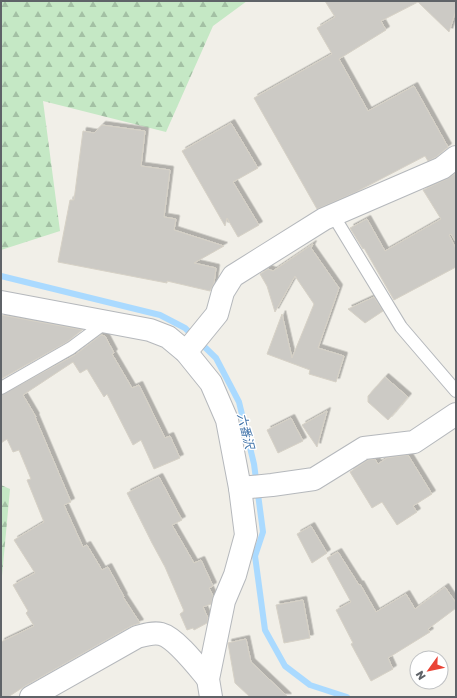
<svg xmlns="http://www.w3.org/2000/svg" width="457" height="698" font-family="'Golos Text','Noto Sans JP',sans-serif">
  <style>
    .forest { fill: url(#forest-firs) }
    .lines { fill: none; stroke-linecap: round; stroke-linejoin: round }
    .stream { stroke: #aadaff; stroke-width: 6 }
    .building { fill: #cccac5; stroke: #d6d1c6; filter: url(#shadow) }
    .service-casing { stroke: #b5b8bc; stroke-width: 14 }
    .minor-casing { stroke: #b5b8bc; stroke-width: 24 }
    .service { stroke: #fff; stroke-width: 12 }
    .minor { stroke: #fff; stroke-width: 22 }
    .labels { text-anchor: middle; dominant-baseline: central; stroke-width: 3; stroke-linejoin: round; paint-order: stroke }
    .water-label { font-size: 12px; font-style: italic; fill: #4174aa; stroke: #fff }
  </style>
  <defs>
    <pattern id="forest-firs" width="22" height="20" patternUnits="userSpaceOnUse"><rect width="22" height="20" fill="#c5e8c5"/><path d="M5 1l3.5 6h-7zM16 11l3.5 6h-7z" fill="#a3c0a4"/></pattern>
    <filter id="shadow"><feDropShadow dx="3.5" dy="-3.5" stdDeviation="0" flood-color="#0004"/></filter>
  </defs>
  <rect width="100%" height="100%" fill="#f1efe8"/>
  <g class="forest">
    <polygon points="1,1 247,1 213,26 166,132 43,101 60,231 1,250"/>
    <polygon points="1,485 10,489 1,587"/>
  </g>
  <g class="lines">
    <polyline class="stream" points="1,276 160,315 185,328 216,358 239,402 254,464 263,532 255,556 265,630 285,666 310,685 347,697"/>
  </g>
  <g class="building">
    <polygon points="325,1 456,1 456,10 449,32 418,2 381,21 386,30 339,59 368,111 414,86 448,147 436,157 428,161 425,156 356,192 317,209 254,98 332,54 317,28 335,17"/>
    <polygon points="231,123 258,168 233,182 259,225 238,237 227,218 225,226 182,151"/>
    <polygon points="102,125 145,131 141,166 170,170 164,217 176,219 174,230 224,246 194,263 216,268 214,283 210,291 167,281 167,283 58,262 70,200 74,200 83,131 94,133"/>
    <polygon points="456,173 456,242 451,234 449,235 456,249 456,267 394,300 364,248 363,249 350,228 367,219 385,251 441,219 423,190 447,179"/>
    <polygon points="313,244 311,248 339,288 318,348 344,356 336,382 309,374 310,370 267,354 282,314 292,358 314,304 295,276 275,312 267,286 260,274 268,269 273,271"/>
    <polygon points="374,297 383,311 365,323 348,309"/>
    <polygon points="1,315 77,329 82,330 67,342 1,379"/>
    <polygon points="101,335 105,336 114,353 112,354 132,388 139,385 165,438 170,436 180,458 154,469 141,440 133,445 107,394 104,397 87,369 80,373 73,362 23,395 36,417 35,417 71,502 64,505 83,547 87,545 102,570 108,567 124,597 123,597 140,623 131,626 25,686 8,697 1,697 1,642 34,626 26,613 28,611 13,585 35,573 14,540 44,522 27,480 31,479 19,450 13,452 7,439 1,443 1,395 75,355"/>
    <polygon points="385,377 408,397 388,420 368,402 368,396"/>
    <polygon points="327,411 317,447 302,425"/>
    <polygon points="291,418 303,441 278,453 267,430"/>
    <polygon points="408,455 432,494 413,506 417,512 397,525 382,502 372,508 350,472 368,460 375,459 378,464 387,458"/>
    <polygon points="159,477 182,520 172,525 194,563 201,560 213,586 209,588 213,596 211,604 203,607 208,618 207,623 194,630 193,628 187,630 180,614 184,611 165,567 152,543 127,493"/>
    <polygon points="311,526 327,553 312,563 297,534"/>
    <polygon points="338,552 359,585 360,584 376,612 406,594 415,609 445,587 456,603 456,608 428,629 430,632 388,658 393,669 371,681 351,644 353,643 336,610 351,602 327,558"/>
    <polygon points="303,600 310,638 284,643 276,605"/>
    <polygon points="246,639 251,662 288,697 250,697 235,683 228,643"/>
  </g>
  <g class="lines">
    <defs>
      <g id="service">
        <polyline points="333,215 401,327 456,391"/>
        <polyline points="1,388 71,348 106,322"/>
      </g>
      <g id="minor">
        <polyline points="1,302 150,330 168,337 186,352 211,383 227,420 240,488 246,535 235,575 224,601 208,679 211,697"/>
        <polyline points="186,352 217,314 223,292 233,276 324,219 442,168 456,157"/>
        <polyline points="240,488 272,485 314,479 364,448 414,442 456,414"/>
        <path d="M31 697 137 637C144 635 153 632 161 634 176 638 198 667 208 679"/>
      </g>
    </defs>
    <use href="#service" class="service-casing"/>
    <use href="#minor" class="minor-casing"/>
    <use href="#service" class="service"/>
    <use href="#minor" class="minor"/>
  </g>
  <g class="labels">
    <g class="water-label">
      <text transform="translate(246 431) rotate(76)">六番沢</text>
    </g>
  </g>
  <rect width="457" height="698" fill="none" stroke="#5f6368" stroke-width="4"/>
  <g transform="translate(429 670) rotate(237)"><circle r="19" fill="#ffffff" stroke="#bfc1c3"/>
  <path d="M0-3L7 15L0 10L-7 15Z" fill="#ea4335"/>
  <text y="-6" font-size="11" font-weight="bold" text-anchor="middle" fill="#5f6368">N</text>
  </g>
</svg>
